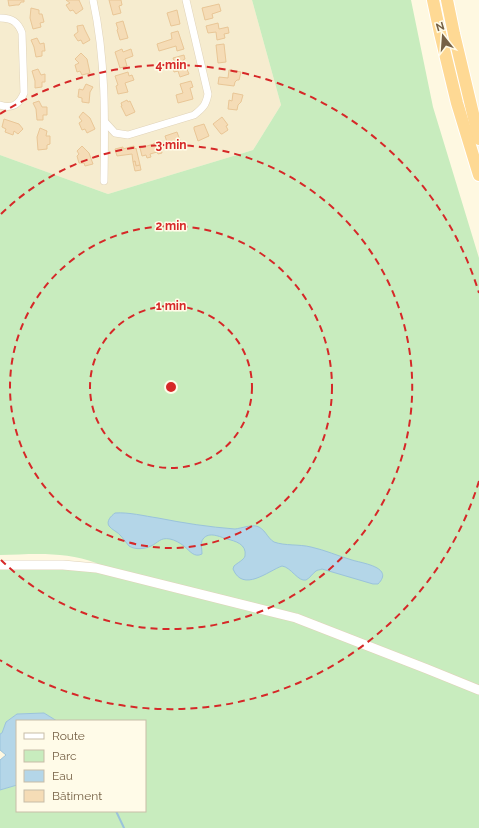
<svg xmlns="http://www.w3.org/2000/svg" width="479" height="828" font-family="Raleway,sans-serif">
  <style>
    .residential { fill: #f6eccf }
    .green { fill: #c8ecbe }
    .water { fill: #b4d6e8; stroke: #9ac3db }
    .lines { fill: none; stroke-linecap: round; stroke-linejoin: round }
    .stream { stroke: #9ac3db; stroke-width: 2 }
    .building { fill: #f5dcb6; stroke: #e9c696 }
    .minor-casing { stroke: #e0d3b9; stroke-width: 8 }
    .tertiary-casing { stroke: #e0d3b9; stroke-width: 10 }
    .trunk-casing { stroke: #fff; stroke-width: 14 }
    .minor { stroke: #fff; stroke-width: 7 }
    .tertiary { stroke: #fff; stroke-width: 9 }
    .trunk { stroke: #fed994; stroke-width: 12 }
    .ring { fill: none; stroke: #d62828; stroke-width: 2; stroke-dasharray: 7 5 }
    .centre { fill: #d62828; stroke: #fffbe8; stroke-width: 2 }
    .ring-label { font-size: 12px; text-anchor: middle; font-weight: bold; fill: #d62828; stroke: #fffbe8; stroke-width: 3; stroke-linejoin: round; paint-order: stroke }
  </style>
  <rect width="100%" height="100%" fill="#fef8e1"/>
  <polygon class="residential" points="0,0 252,0 281,105 253,150 108,194 0,155"/>
  <path class="green" d="M252 0H411L433 107 479 258V828H0V790L17 785V811H145V721H57L44 713 17 714 6 722 2 733 0 734V565L96 568V563C65 551 33 554 0 555V155L108 194 253 150 281 105Z"/>
  <g class="water">
    <path d="M115 513C129 512 144 516 158 518 183 523 209 527 235 529 242 528 250 525 256 526 265 528 267 538 274 542 285 546 299 544 311 547 325 550 338 556 352 560 361 563 395 567 378 584H373L322 569C320 570 317 570 316 571 312 574 310 578 306 580 298 582 291 567 282 566 268 571 243 593 233 569L234 566C237 563 244 560 245 556 247 544 235 541 227 539 220 537 209 531 203 539 200 543 202 548 202 554 194 558 190 551 184 546 180 543 175 540 170 539 160 537 158 543 151 546 145 549 135 550 129 546 126 543 124 539 121 536 118 532 112 530 109 526 106 521 111 516 115 513Z"/>
    <polygon points="44,713 57,721 17,721 17,785 0,790 0,760 6,755 0,750 0,734 2,733 6,722 17,714"/>
  </g>
  <g class="lines">
    <polyline class="stream" points="116,811 124,828"/>
  </g>
  <g class="building">
    <polygon points="8,0 24,0 24,2 21,2 19,5 16,5 9,6"/>
    <polygon points="66,0 79,0 83,9 76,14 73,10 70,11 66,5 70,3"/>
    <polygon points="109,0 121,0 122,5 119,6 121,13 113,15"/>
    <polygon points="219,4 221,11 212,14 213,18 205,20 202,8"/>
    <polygon points="31,8 39,10 39,14 42,14 44,22 40,23 41,27 33,29 30,18"/>
    <polygon points="177,10 180,24 171,26 167,13"/>
    <polygon points="123,21 128,38 120,40 117,30 118,29 116,23"/>
    <polygon points="218,23 219,29 228,27 229,33 224,34 225,38 217,40 216,32 208,33 206,26"/>
    <polygon points="83,25 85,30 90,40 83,44 81,40 78,41 74,35 78,32 77,26"/>
    <polygon points="178,31 184,49 177,51 176,46 159,51 157,44 172,39 171,33"/>
    <polygon points="37,38 40,44 44,43 45,51 42,51 42,56 36,57 34,47 31,40"/>
    <polygon points="224,44 226,62 218,63 216,45"/>
    <polygon points="122,49 123,52 131,49 133,56 125,59 127,66 120,68 115,52"/>
    <polygon points="81,53 87,59 90,73 82,75 80,71 77,72 75,65 79,63 75,59"/>
    <polygon points="184,55 185,59 183,60 189,74 180,77 178,71 174,72 172,65 175,63 173,58"/>
    <polygon points="38,69 41,75 45,74 45,82 42,82 42,87 35,88 35,81 32,71"/>
    <polygon points="229,70 241,72 239,80 237,80 235,82 234,86 218,84 219,77 228,78"/>
    <polygon points="128,72 129,76 132,75 134,80 125,83 128,92 118,94 116,86 118,85 115,76"/>
    <polygon points="191,81 193,87 190,88 193,99 178,103 176,95 183,93 180,84"/>
    <polygon points="86,84 93,87 90,92 89,103 82,102 82,98 78,97 79,89 83,90"/>
    <polygon points="233,93 243,95 241,102 238,105 237,110 228,109 229,100 232,101"/>
    <polygon points="127,100 128,102 130,101 135,112 126,116 121,106 122,106 121,103"/>
    <polygon points="39,101 42,107 47,107 47,115 43,115 43,120 37,120 36,109 33,103"/>
    <polygon points="83,112 90,118 95,129 87,133 85,129 82,130 79,123 82,121 79,117"/>
    <polygon points="222,117 228,125 226,126 228,130 222,134 221,134 213,124"/>
    <polygon points="4,119 19,124 23,129 18,134 14,131 13,135 5,132 6,129 2,127"/>
    <polygon points="204,124 209,136 198,141 194,129 194,127"/>
    <polygon points="40,128 47,131 46,136 50,136 50,144 47,145 47,149 38,150 37,137"/>
    <polygon points="177,132 182,146 175,149 171,141 167,142 165,136"/>
    <polygon points="159,141 162,153 158,154 157,152 150,154 151,157 147,158 146,155 142,156 140,148 154,144 154,143"/>
    <polygon points="82,146 89,153 93,164 85,166 84,163 79,163 77,156 79,154 77,151"/>
    <polygon points="134,146 135,149 136,148 140,165 136,166 135,161 133,162 132,154 117,156 115,149 123,147 123,149"/>
    <polygon points="135,161 136,166 140,165 141,170 135,171 133,162"/>
  </g>
  <g class="lines">
    <defs>
      <g id="minor">
        <path d="M93 0C106 59 105 120 104 181"/>
        <path d="M0 18C12 18 18 22 22 33L24 93C19 105 12 109 0 105"/>
        <path d="M105 122 115 133 128 135 194 115C203 108 206 105 208 94L186 0"/>
      </g>
      <polyline id="tertiary" points="0,565 63,565 96,568 296,618 427,669 479,690"/>
      <g id="trunk">
        <polyline points="433,0 440,33 457,103 479,175"/>
        <polyline points="447,0 454,34 479,139"/>
      </g>
    </defs>
    <use href="#minor" class="minor-casing"/>
    <use href="#tertiary" class="tertiary-casing"/>
    <use href="#trunk" class="trunk-casing"/>
    <use href="#minor" class="minor"/>
    <use href="#tertiary" class="tertiary"/>
    <use href="#trunk" class="trunk"/>
  </g>
  <g class="ring">
    <circle cx="171" cy="387" r="81"/>
    <circle cx="171" cy="387" r="161"/>
    <path d="M1 214A242 242 0 1 1 1 560"/>
    <path d="M479 481A322 322 0 0 1 0 660M0 114A322 322 0 0 1 479 293"/>
  </g>
  <circle cx="171" cy="387" r="6" class="centre"/>
  <g class="ring-label">
    <text x="171" y="69">4 min</text>
    <text x="171" y="149">3 min</text>
    <text x="171" y="230">2 min</text>
    <text x="171" y="310">1 min</text>
  </g>
  <rect x="16" y="720" width="130" height="92" fill="#fffbe8" stroke="#c8bda7"/>
  <rect x="24" y="733" width="20" height="6" fill="#ffffff" stroke="#c8bda7"/>
  <text x="52" y="740" font-size="12" fill="#766146">Route</text>
  <rect x="24" y="750" width="20" height="12" fill="#c8ecbe" stroke="#c8bda7"/>
  <text x="52" y="760" font-size="12" fill="#766146">Parc</text>
  <rect x="24" y="770" width="20" height="12" fill="#b4d6e8" stroke="#c8bda7"/>
  <text x="52" y="780" font-size="12" fill="#766146">Eau</text>
  <rect x="24" y="790" width="20" height="12" fill="#f5dcb6" stroke="#c8bda7"/>
  <text x="52" y="800" font-size="12" fill="#766146">Bâtiment</text>
  <g transform="translate(443 36) rotate(343)" stroke="#fffbe8" stroke-width="3" paint-order="stroke">
  <path d="M0-3L7 15L0 10L-7 15Z" fill="#766146"/>
  <text y="-6" font-size="11" font-weight="bold" text-anchor="middle" fill="#766146">N</text>
  </g>
</svg>
